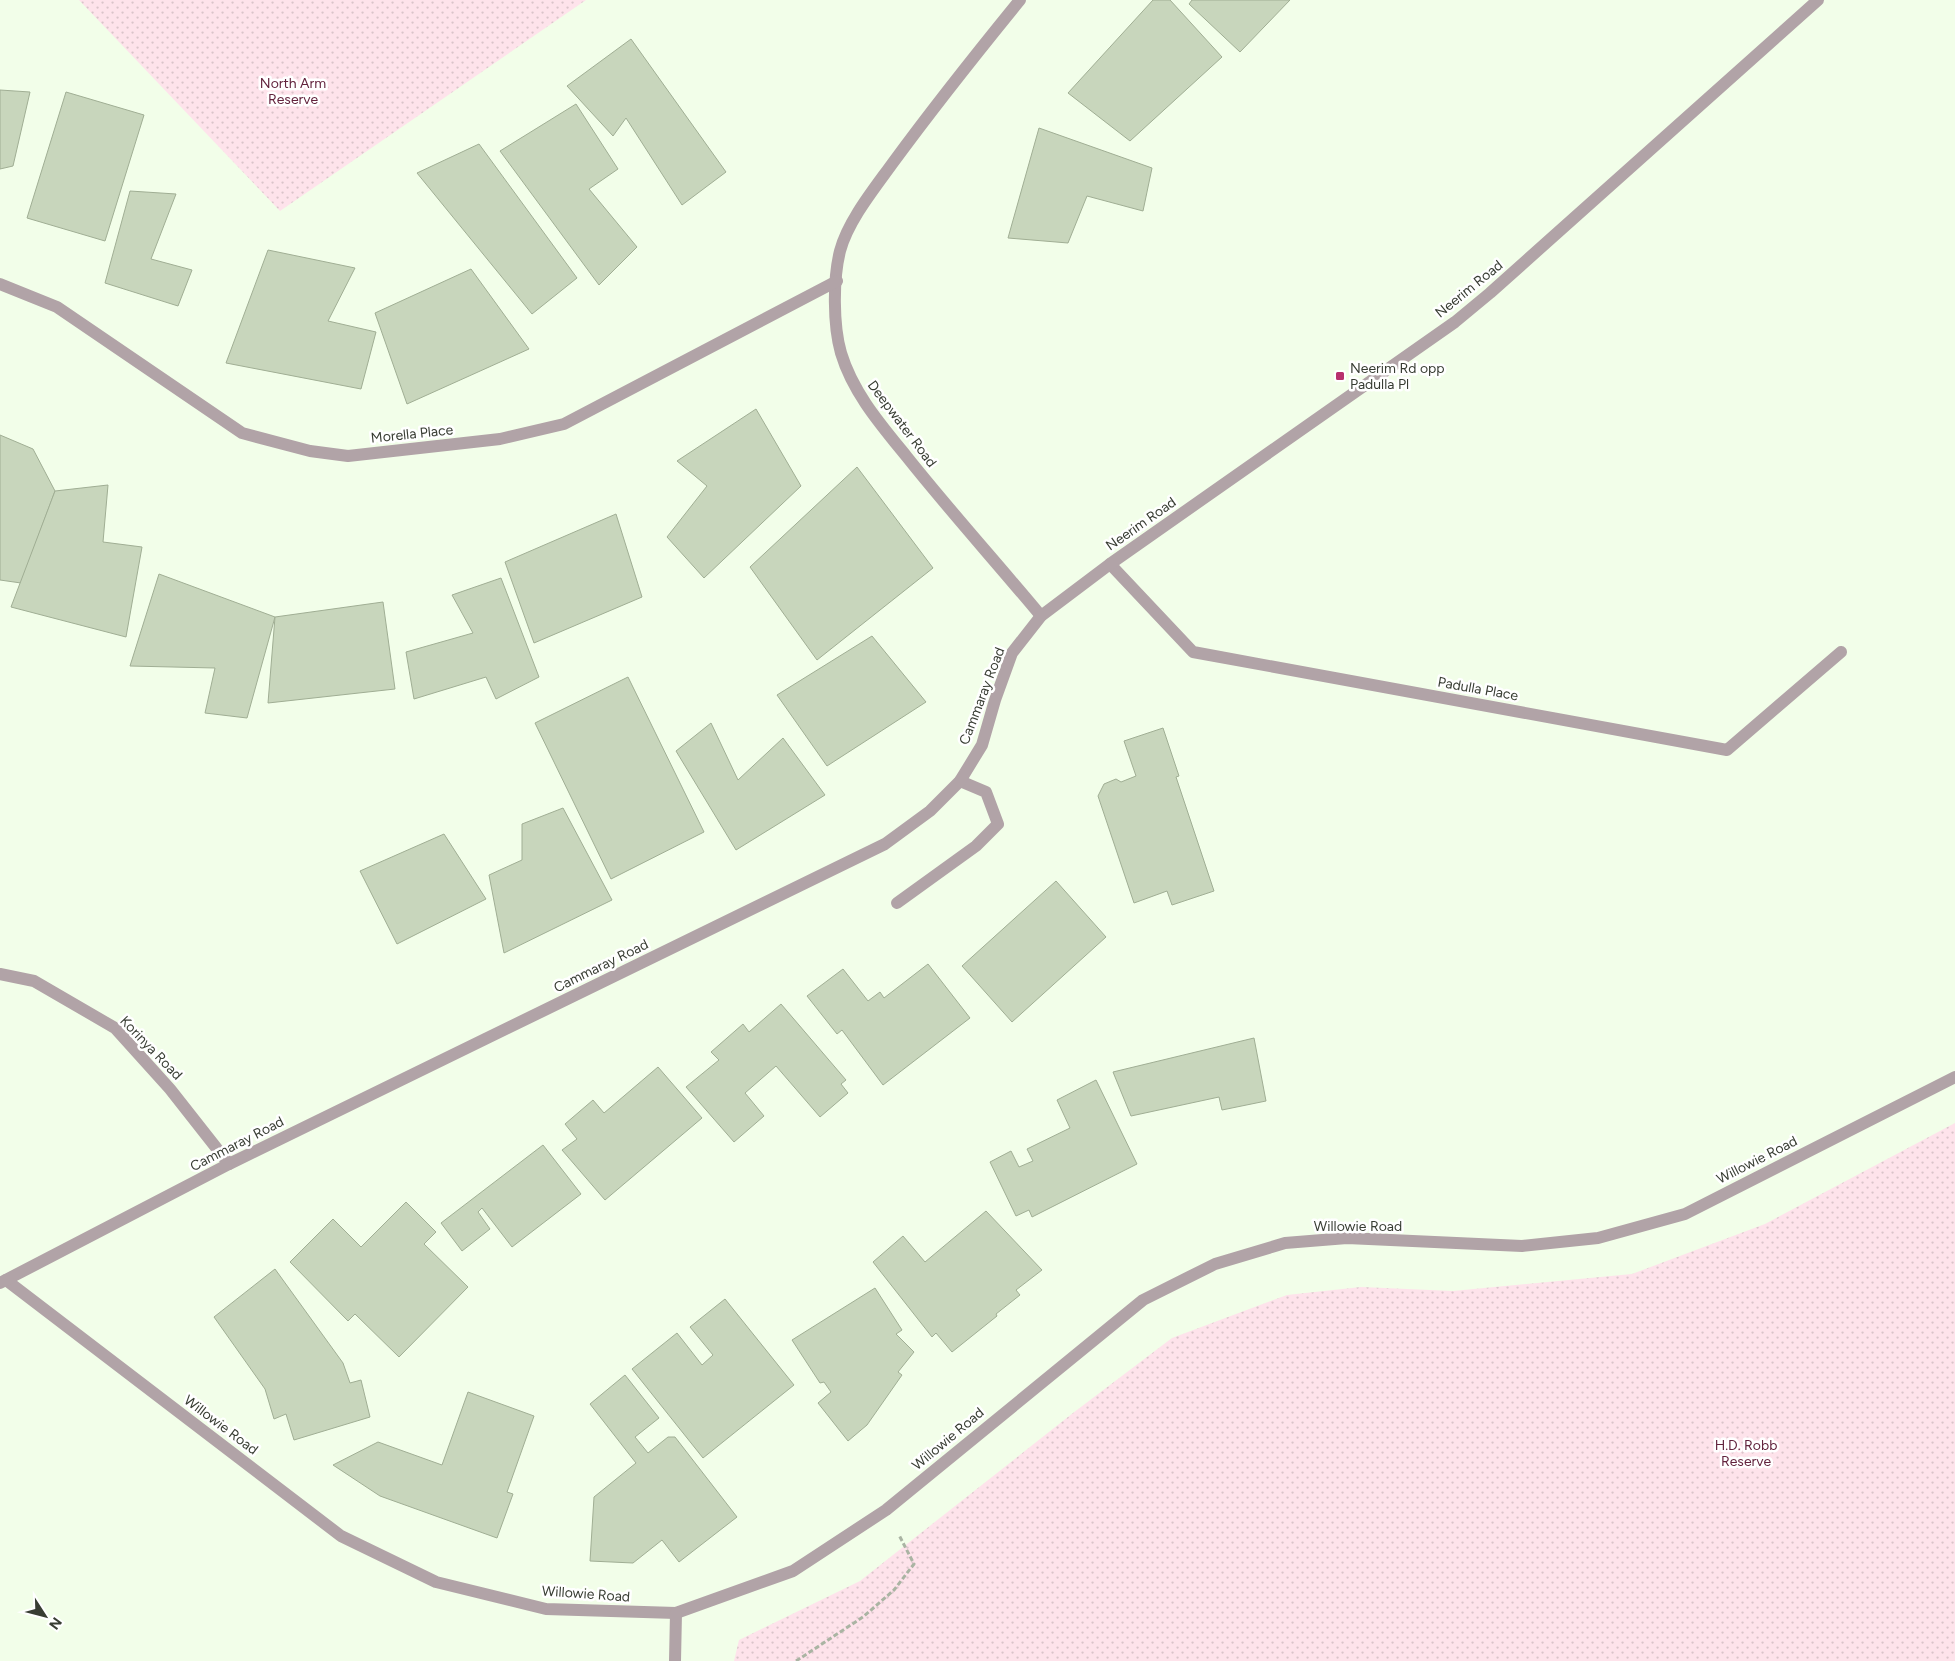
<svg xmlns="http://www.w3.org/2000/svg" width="1955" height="1661" font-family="Figtree,sans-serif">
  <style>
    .park { fill: url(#park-dots) }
    .building { fill: #c8d6bc; stroke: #a0ae94 }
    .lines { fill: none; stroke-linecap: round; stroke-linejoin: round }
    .path { stroke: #aab4a3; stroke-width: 3; stroke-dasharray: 5 2.5; stroke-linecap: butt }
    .service { stroke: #b1a3a7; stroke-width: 12 }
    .minor { stroke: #b1a3a7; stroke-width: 12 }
    .poi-dot { fill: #b82f6e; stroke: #fff; stroke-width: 2 }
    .labels { text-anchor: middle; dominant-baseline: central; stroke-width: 5; stroke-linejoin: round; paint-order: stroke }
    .park-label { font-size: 14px; fill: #62233d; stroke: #fff }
    .street-label { font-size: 14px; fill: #383d33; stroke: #fff }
    .poi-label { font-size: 14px; fill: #383d33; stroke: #fff; text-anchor: start }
  </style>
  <defs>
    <pattern id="park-dots" width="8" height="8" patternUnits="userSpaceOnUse" patternTransform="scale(1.25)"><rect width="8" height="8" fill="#fee3eb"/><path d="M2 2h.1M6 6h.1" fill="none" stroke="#dac4ca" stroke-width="1.8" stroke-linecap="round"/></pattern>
  </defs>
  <rect width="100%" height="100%" fill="#f2fee9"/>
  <g class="park">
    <polygon points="79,0 586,0 280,211"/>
    <polygon points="1955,1123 1955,1661 734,1661 739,1640 860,1581 1073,1413 1172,1338 1287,1295 1361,1287 1453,1291 1632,1274 1765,1224"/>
  </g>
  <g class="building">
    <polygon points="1153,0 1170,0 1222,57 1130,141 1068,93"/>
    <polygon points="1192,0 1290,0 1240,52 1189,4"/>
    <polygon points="631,39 726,172 682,205 626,118 613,136 567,86"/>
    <polygon points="0,90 30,92 13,166 0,169"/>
    <polygon points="66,92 144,115 105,241 27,218"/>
    <polygon points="576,104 618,169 589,189 637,247 599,285 500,151"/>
    <polygon points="1039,128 1152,168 1143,211 1087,196 1068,243 1008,238"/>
    <polygon points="479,144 577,278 532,314 417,173"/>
    <polygon points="130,191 176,194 151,259 192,270 178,306 105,283"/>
    <polygon points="268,250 355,268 328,321 376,332 361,389 226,363"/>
    <polygon points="471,269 529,349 407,404 375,313"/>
    <polygon points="756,409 801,486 704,578 667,537 707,486 677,461"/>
    <polygon points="0,435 33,449 55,491 21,583 0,580"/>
    <polygon points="857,467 933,568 817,660 750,567"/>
    <polygon points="108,485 103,542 142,547 126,637 11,607 55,491"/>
    <polygon points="616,514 642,597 534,643 505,562"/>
    <polygon points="159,574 275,617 247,718 205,713 215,668 130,666"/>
    <polygon points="501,578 539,677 496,699 486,677 414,699 406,652 473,633 452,595"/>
    <polygon points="383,602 395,689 268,703 275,617"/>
    <polygon points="872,636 926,702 827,766 777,695"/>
    <polygon points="628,677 704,832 611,879 535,723"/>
    <polygon points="711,723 738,780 783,738 825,795 736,850 676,751"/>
    <polygon points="1163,728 1179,776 1176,777 1214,891 1172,905 1167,891 1134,903 1098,796 1104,784 1116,779 1121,782 1136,776 1124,741"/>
    <polygon points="563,808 612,900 504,953 489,875 522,860 522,824"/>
    <polygon points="444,834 486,899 397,944 360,871"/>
    <polygon points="1056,881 1106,937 1012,1022 962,966"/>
    <polygon points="928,964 970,1018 883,1085 842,1030 837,1034 807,996 843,969 868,1001 880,992 884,998"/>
    <polygon points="781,1004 846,1080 841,1084 848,1093 820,1117 776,1066 745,1093 764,1116 734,1142 686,1087 719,1060 711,1052 743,1024 749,1032"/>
    <polygon points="1254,1038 1266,1101 1222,1110 1219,1097 1131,1116 1113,1072"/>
    <polygon points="658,1067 702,1118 605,1200 562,1150 577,1139 565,1124 593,1100 604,1113"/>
    <polygon points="1096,1080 1137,1164 1032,1217 1029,1210 1016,1216 990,1162 1011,1151 1019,1167 1033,1161 1027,1149 1070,1128 1057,1100"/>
    <polygon points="543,1145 581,1194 512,1247 482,1208 478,1212 490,1229 462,1251 441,1223"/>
    <polygon points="406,1202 436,1232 424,1244 468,1287 399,1357 355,1314 348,1321 290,1262 333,1219 361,1247"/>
    <polygon points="986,1211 1042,1270 1016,1290 1020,1295 996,1314 997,1316 952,1352 936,1333 932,1337 873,1262 903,1236 925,1262"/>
    <polygon points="275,1269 343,1363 350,1383 361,1380 370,1417 294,1440 286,1414 274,1419 265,1389 214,1317"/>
    <polygon points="875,1288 902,1330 896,1334 914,1352 898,1372 902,1375 867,1425 848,1441 818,1403 831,1392 824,1382 820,1383 792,1340"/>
    <polygon points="725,1299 794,1385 703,1458 632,1369 677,1333 702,1365 713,1355 690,1327"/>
    <polygon points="625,1375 659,1418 635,1437 648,1453 668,1437 675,1437 737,1517 679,1562 662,1540 633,1563 590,1561 594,1497 636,1463 590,1404"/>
    <polygon points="468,1392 534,1416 507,1492 513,1494 497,1538 380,1496 333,1465 378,1442 442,1465"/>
  </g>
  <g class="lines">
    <polyline class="path" points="796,1661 863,1617 894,1590 914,1564 899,1535"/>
    <polyline class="service" points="897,903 976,846 998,824 986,792 960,781"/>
    <g class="minor">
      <path d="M1020 0C976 54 933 108 892 164 874 189 848 221 840 251 833 279 833 325 841 353 853 393 881 425 907 457 950 511 997 563 1041 616"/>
      <polyline points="0,284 57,307 242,433 310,451 348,456 500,439 564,424 837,281"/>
      <polyline points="1110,564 1193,652 1727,750 1841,652"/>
      <polyline points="0,974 34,981 115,1028 170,1089 229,1164"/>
      <polyline points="6,1280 341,1536 436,1582 546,1609 676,1613 793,1571 886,1510 1143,1300 1215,1264 1285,1243 1347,1238 1522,1246 1598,1238 1685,1214 1955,1077"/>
      <polyline points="0,1283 229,1164 885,844 930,811 960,781 982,745 995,700 1012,653 1041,616 1110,564 1455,322 1490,293 1818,0"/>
      <polyline points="675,1661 676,1613"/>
    </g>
  </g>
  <rect class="poi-dot" x="1335" y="371" width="10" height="10" rx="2.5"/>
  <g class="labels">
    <g class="park-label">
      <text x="293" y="83">North Arm<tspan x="293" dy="16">Reserve</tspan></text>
      <text x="1746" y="1445">H.D. Robb<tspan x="1746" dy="16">Reserve</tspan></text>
    </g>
    <g class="street-label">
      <text transform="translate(1469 289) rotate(-39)">Neerim Road</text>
      <text transform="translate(902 424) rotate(53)">Deepwater Road</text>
      <text transform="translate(412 434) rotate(-6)">Morella Place</text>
      <text transform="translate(1141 524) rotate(-35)">Neerim Road</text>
      <text transform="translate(1478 689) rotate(10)">Padulla Place</text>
      <text transform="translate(982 696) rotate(-69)">Cammaray Road</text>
      <text transform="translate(601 966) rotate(-26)">Cammaray Road</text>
      <text transform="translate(151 1048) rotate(46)">Korinya Road</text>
      <text transform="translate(237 1144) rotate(-27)">Cammaray Road</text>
      <text transform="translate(1757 1160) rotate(-27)">Willowie Road</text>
      <text x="1358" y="1226">Willowie Road</text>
      <text transform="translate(221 1425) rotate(37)">Willowie Road</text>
      <text transform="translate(948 1439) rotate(-40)">Willowie Road</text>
      <text transform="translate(586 1594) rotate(4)">Willowie Road</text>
    </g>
    <g class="poi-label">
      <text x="1350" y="368">Neerim Rd opp<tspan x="1350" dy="16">Padulla Pl</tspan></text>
    </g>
  </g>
  <g transform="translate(45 1616) rotate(126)" stroke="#ffffff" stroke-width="4" paint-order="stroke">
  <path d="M0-4L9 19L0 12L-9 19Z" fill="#383d33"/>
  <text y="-8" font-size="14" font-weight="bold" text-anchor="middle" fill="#383d33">N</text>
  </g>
</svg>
